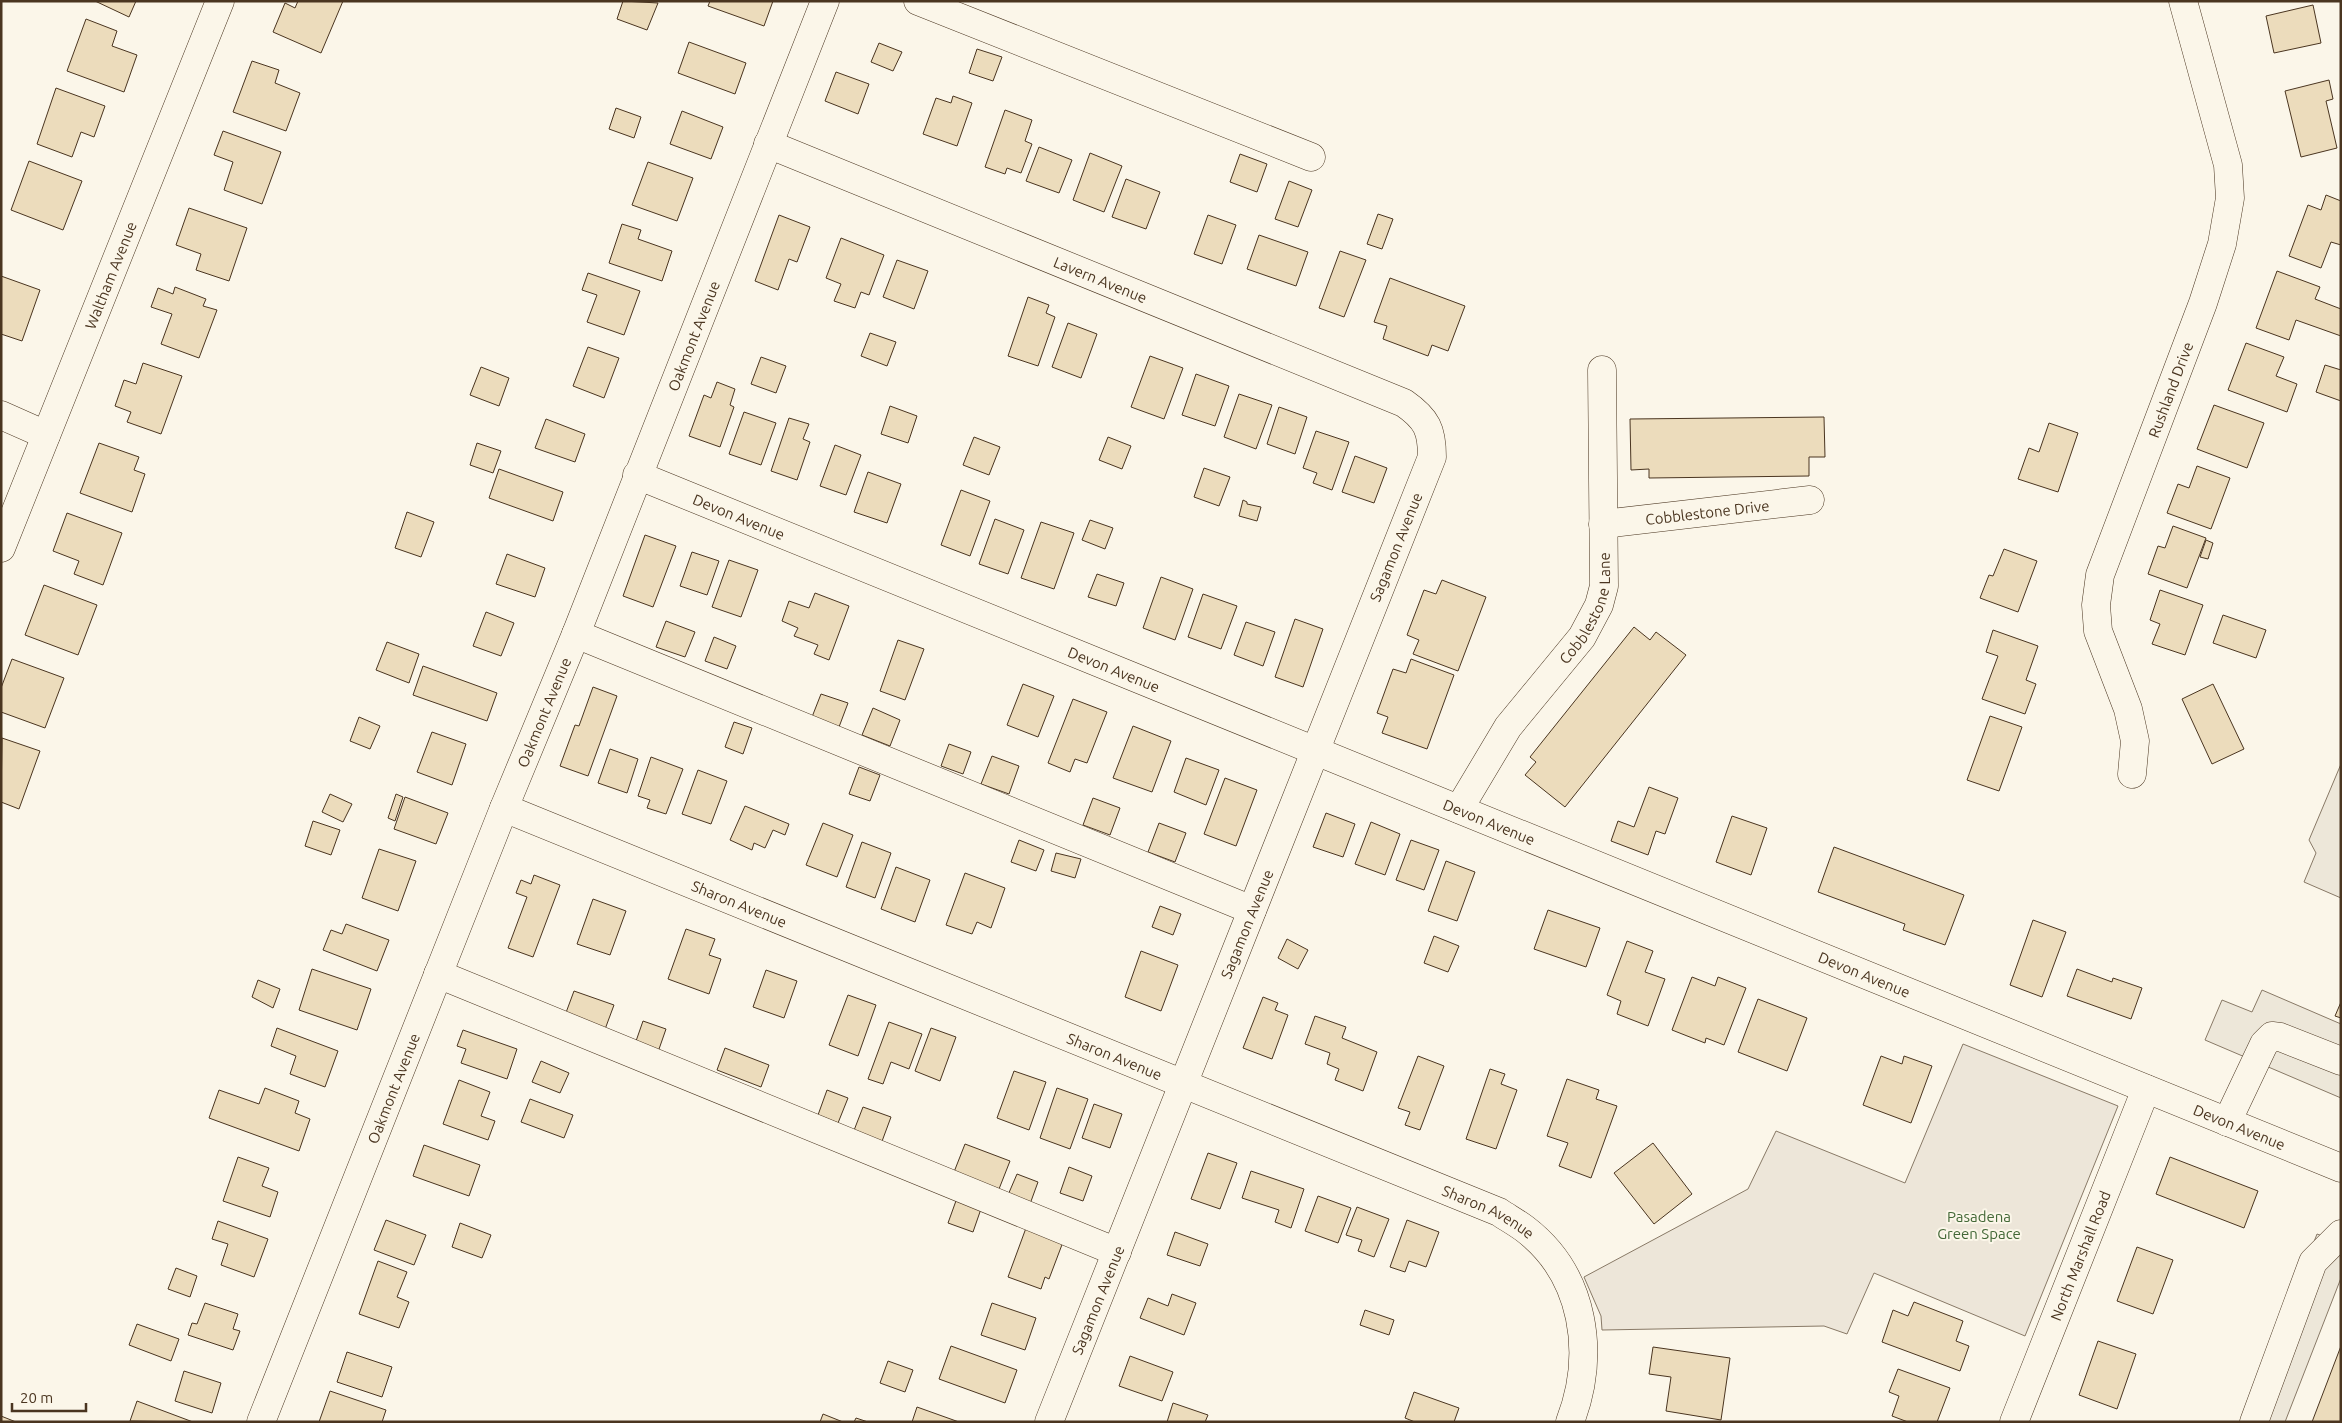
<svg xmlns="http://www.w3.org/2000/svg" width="2342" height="1423" font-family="Ubuntu,sans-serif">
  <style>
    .green { fill: #ede6d9; stroke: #887966 }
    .parking { fill: #ede7d9; stroke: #887966 }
    .building { fill: #ecdcbc; stroke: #4a3520 }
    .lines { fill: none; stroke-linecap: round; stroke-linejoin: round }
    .minor-casing { stroke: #4a3520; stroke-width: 29 }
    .minor { stroke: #fbf6e9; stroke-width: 28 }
    .labels { text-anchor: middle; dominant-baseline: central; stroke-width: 4; stroke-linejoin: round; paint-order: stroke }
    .street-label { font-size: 15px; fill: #4a3520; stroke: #fbf6e9 }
    .park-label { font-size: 15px; fill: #436837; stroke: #fbf6e9 }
  </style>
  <rect width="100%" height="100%" fill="#fbf6e9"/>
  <polygon class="green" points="1963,1044 2118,1106 2025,1336 1874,1273 1847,1334 1824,1326 1602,1330 1601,1316 1584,1277 1748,1189 1776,1131 1905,1183"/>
  <g class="parking">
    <polygon points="2341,764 2341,898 2304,882 2316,853 2309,840"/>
    <polygon points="2262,990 2341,1024 2341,1098 2205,1040 2222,1000 2252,1012"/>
    <polygon points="2317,1234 2341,1243 2341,1278 2285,1422 2244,1422"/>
  </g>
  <g class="building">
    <polygon points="95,1 136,1 129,17"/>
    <polygon points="298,1 343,1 321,53 273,32 285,3 295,8"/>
    <polygon points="623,1 658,3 647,30 617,19"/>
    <polygon points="710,1 773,1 764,26 708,6"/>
    <polygon points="2313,5 2321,43 2274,53 2266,16"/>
    <polygon points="86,19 117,31 112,46 137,55 124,92 67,71"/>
    <polygon points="689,42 746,63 735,94 678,73"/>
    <polygon points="879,43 902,52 893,71 871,62"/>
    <polygon points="977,49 1002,57 993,81 969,73"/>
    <polygon points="252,61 279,70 275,83 300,93 286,131 233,112"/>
    <polygon points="836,72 869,84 858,114 825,101"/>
    <polygon points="2329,80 2333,99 2326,101 2337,148 2301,157 2285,91"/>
    <polygon points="56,88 105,106 94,137 81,132 72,157 37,144"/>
    <polygon points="953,96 972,103 957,146 923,134 936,98 951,103"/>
    <polygon points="616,108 641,117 634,138 609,129"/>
    <polygon points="1005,110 1032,120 1025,141 1032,144 1021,173 1007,168 1005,174 985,167"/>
    <polygon points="682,111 723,127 711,159 670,144"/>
    <polygon points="223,131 281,152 262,204 224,190 233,162 214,155"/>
    <polygon points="1039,147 1072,160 1059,193 1026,181"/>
    <polygon points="1090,153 1122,166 1104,212 1073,200"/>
    <polygon points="1240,154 1267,164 1257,192 1230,182"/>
    <polygon points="29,161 82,181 63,230 11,210"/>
    <polygon points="648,162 693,178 677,221 632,205"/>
    <polygon points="1126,179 1160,192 1146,229 1112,217"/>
    <polygon points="1289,181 1312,190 1298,227 1275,219"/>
    <polygon points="2326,195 2341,201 2341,245 2331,242 2321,268 2289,256 2308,205 2321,210"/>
    <polygon points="189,208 247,228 229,281 196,270 201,254 176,245"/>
    <polygon points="1378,214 1393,219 1382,249 1367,244"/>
    <polygon points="779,215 810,227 797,262 789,259 778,290 755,281"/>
    <polygon points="1208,215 1236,225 1222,264 1194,254"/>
    <polygon points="622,224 641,230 638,239 672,251 662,281 609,263"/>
    <polygon points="1259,235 1308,252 1296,286 1247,269"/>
    <polygon points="841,238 884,255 869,295 861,292 855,308 834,301 841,284 826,278"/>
    <polygon points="1340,251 1366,260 1344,317 1319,308"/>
    <polygon points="897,260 928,271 914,309 883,297"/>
    <polygon points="2277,271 2320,287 2315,299 2341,309 2341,336 2296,320 2289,340 2256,328"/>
    <polygon points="588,273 640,291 624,335 587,322 597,295 582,290"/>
    <polygon points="1,276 40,290 22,341 1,334"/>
    <polygon points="1390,278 1465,306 1448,351 1432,345 1428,356 1383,339 1387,326 1374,322"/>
    <polygon points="175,287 206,299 203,306 217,310 199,358 161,344 172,314 151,307 158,288 173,294"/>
    <polygon points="1028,297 1049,305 1046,313 1055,317 1038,366 1008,356"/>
    <polygon points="1068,323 1097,334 1081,378 1052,367"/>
    <polygon points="870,333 896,342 887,366 861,356"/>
    <polygon points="2246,343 2284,357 2276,376 2297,384 2287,412 2228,390"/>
    <polygon points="588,347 619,358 604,398 573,386"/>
    <polygon points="1150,356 1183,368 1164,419 1131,407"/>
    <polygon points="761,357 786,366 776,393 751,384"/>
    <polygon points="143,363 182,376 161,434 127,422 131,412 115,406 124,380 136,384"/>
    <polygon points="2325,365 2341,370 2341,401 2316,392"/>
    <polygon points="481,367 509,378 499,406 470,395"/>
    <polygon points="1196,374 1229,386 1215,426 1182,415"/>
    <polygon points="717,382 735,389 730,405 734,407 720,447 689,436 704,395 711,398"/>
    <polygon points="1239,394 1272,405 1256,449 1224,437"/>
    <polygon points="2214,405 2264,423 2247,468 2197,449"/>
    <polygon points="890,406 917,416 908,443 881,434"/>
    <polygon points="1279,407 1307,417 1295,454 1267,444"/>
    <polygon points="744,412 776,423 761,465 729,454"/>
    <polygon points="1824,417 1825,457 1809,457 1809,476 1649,478 1649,469 1631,470 1630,419"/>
    <polygon points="789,418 809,424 803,439 810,442 797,480 771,471"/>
    <polygon points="546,419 585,434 575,462 535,448"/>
    <polygon points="2049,423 2078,433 2058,492 2018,479 2029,448 2039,452"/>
    <polygon points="1316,431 1349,442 1332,490 1313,483 1317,473 1303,468"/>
    <polygon points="974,437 1000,447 989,475 963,465"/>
    <polygon points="1108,437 1131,446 1122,469 1099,460"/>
    <polygon points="99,443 139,457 134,470 145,474 132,512 80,493"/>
    <polygon points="477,443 501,451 493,473 470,465"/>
    <polygon points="835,445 861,455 846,495 820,486"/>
    <polygon points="1355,456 1387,468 1374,503 1342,492"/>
    <polygon points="2197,466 2230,478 2211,529 2167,513 2178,484 2189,488"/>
    <polygon points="1204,468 1230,477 1219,506 1194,497"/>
    <polygon points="499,469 563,492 553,521 489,498"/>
    <polygon points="868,472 901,484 887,523 854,512"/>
    <polygon points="961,490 990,501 970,556 941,545"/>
    <polygon points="1243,500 1247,502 1247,504 1261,507 1257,521 1239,516"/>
    <polygon points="407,512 434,522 421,557 395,548"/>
    <polygon points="67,513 122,533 103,585 74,574 79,561 53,551"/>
    <polygon points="995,519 1024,530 1008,574 979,564"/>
    <polygon points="1090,520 1113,528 1105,549 1082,540"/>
    <polygon points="1041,522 1074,533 1054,589 1021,578"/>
    <polygon points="2173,526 2206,538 2187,588 2148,574 2158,546 2165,548"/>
    <polygon points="645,535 676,546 653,607 623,596"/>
    <polygon points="2206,540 2213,543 2208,559 2200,557"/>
    <polygon points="2004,549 2037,561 2018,612 1980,598 1989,575 1993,576"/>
    <polygon points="692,552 719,561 707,595 680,586"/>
    <polygon points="507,554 545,568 535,597 496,584"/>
    <polygon points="729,560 758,570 741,617 712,607"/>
    <polygon points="1097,574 1124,583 1116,606 1088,597"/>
    <polygon points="1161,577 1193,589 1175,640 1143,628"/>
    <polygon points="1442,580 1486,597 1458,671 1413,654 1419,640 1407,635 1424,590 1436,594"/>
    <polygon points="44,585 97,605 78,655 25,635"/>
    <polygon points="2160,590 2203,605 2185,655 2152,644 2160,624 2150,620"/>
    <polygon points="815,593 849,606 829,660 814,654 818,645 794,636 798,628 782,621 789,601 809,608"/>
    <polygon points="1203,594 1237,606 1221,649 1188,637"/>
    <polygon points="486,612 514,623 501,656 473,646"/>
    <polygon points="2223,615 2266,630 2256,658 2213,643"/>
    <polygon points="1295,619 1323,629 1303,687 1275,677"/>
    <polygon points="666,621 695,632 685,657 656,647"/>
    <polygon points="1246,622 1275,632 1263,666 1234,655"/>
    <polygon points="1634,627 1650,640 1656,632 1686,655 1565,807 1525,775 1536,762 1530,757"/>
    <polygon points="1993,630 2038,646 2026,680 2036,684 2025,714 1982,699 1998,656 1986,652"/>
    <polygon points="714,637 736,646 727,669 705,661"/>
    <polygon points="898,640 924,649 905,700 880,691"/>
    <polygon points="387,642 419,654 409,683 376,670"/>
    <polygon points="12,659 64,678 45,728 1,712 1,688"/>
    <polygon points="1411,659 1454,675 1427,749 1382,733 1388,717 1377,713 1393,669 1406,673"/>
    <polygon points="423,666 497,693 487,721 413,695"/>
    <polygon points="1023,684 1054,696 1038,737 1007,725"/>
    <polygon points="2213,684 2244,749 2212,764 2182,699"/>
    <polygon points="593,687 617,696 588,776 560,766 575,725 579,726"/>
    <polygon points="821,694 848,703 839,727 812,717"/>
    <polygon points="1073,699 1107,712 1087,763 1075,759 1070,772 1048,763"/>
    <polygon points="873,708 900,720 890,746 862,735"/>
    <polygon points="1990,716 2022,727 1999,791 1967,780"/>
    <polygon points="359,717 380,726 370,749 350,741"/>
    <polygon points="734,722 752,728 743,754 725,747"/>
    <polygon points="1133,726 1171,741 1152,792 1113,778"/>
    <polygon points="432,732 466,744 452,785 417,772"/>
    <polygon points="2,738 40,751 19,809 1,802"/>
    <polygon points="949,744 971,752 963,774 941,766"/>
    <polygon points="610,749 638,759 627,793 598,783"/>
    <polygon points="992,756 1019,766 1009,794 981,784"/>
    <polygon points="651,757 683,769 666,814 647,808 650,800 638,796"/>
    <polygon points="1186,758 1219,770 1206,805 1174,792"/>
    <polygon points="859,767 880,775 870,801 849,794"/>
    <polygon points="698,770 727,781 711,824 682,814"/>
    <polygon points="1225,778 1257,790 1236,846 1204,834"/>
    <polygon points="1649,787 1678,798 1665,834 1656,831 1648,855 1611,841 1618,821 1634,827"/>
    <polygon points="330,794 352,804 343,822 322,812"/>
    <polygon points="396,794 403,797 395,821 388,818"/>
    <polygon points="405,797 448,813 436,844 394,829"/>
    <polygon points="1093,798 1120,808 1110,835 1083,825"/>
    <polygon points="745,806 789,824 785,835 773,830 765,848 754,843 752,850 730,840"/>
    <polygon points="1326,813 1355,824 1343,857 1313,847"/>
    <polygon points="1732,816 1767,828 1751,875 1716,862"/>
    <polygon points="313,821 340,830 331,855 305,846"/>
    <polygon points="1371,822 1400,834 1385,875 1355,864"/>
    <polygon points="823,823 853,835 837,877 806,865"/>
    <polygon points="1159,823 1186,833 1175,862 1148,852"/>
    <polygon points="1019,840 1044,850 1036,871 1011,862"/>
    <polygon points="1411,840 1439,850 1424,890 1396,880"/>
    <polygon points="862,842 891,853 875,898 846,887"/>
    <polygon points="1834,847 1964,895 1945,945 1903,930 1905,924 1818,892"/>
    <polygon points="379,849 416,861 398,911 362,898"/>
    <polygon points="1056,853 1081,859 1075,878 1051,871"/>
    <polygon points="1446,861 1475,872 1457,921 1428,911"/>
    <polygon points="896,867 930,880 915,922 881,909"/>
    <polygon points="965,873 1005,888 991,928 977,922 972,934 946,925"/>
    <polygon points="534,875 560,885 533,957 508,948 527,897 516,893 521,880 531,884"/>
    <polygon points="593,899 626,911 610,955 577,944"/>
    <polygon points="1160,906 1181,914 1173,935 1152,927"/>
    <polygon points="1548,910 1600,928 1586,967 1534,949"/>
    <polygon points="2033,920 2066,932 2042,997 2010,985"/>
    <polygon points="346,924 389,940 377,971 323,950 331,930 342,934"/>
    <polygon points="686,929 715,939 709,955 721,959 709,994 668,979"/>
    <polygon points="1434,936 1459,946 1448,972 1424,963"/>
    <polygon points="1287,939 1308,950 1298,969 1278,958"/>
    <polygon points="1627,941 1653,951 1645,972 1665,979 1648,1026 1617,1014 1621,1001 1607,995"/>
    <polygon points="1141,951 1178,965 1161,1011 1125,997"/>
    <polygon points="312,969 371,989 357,1030 299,1010"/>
    <polygon points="2077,969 2112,982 2113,978 2142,988 2131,1019 2067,996"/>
    <polygon points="766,970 797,981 784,1018 753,1007"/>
    <polygon points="1692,977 1715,986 1718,977 1746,988 1724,1045 1706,1038 1705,1043 1672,1030"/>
    <polygon points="258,980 280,989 273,1008 252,997"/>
    <polygon points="574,991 614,1005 604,1032 564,1018"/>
    <polygon points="848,995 876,1005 858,1056 829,1045"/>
    <polygon points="1263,997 1278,1003 1275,1010 1288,1015 1272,1059 1243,1048"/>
    <polygon points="1758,999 1807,1018 1787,1071 1738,1052"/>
    <polygon points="2341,1002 2341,1018 2335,1016"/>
    <polygon points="1315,1016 1346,1027 1342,1038 1377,1052 1363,1091 1335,1080 1339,1069 1327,1064 1330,1053 1305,1044"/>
    <polygon points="643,1021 666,1029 658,1052 635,1044"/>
    <polygon points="889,1022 922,1034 909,1069 891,1062 883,1084 868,1079"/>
    <polygon points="277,1028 338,1051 325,1087 290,1074 296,1056 271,1046"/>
    <polygon points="931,1028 956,1037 940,1081 915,1071"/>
    <polygon points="463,1030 517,1049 507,1079 461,1063 466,1049 457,1046"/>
    <polygon points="725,1048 769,1065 761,1087 717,1070"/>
    <polygon points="1418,1056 1444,1066 1420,1130 1405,1125 1410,1112 1398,1108"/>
    <polygon points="1881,1056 1902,1064 1904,1056 1932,1066 1911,1123 1863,1105"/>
    <polygon points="541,1061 569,1073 560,1093 532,1082"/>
    <polygon points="1490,1069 1505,1074 1501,1084 1517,1090 1496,1149 1466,1139"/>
    <polygon points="1014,1071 1046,1082 1029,1130 997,1118"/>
    <polygon points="1567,1079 1599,1090 1596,1099 1617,1106 1591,1178 1559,1166 1568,1143 1547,1136"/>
    <polygon points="459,1080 490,1092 481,1116 495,1121 488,1140 443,1124"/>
    <polygon points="265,1088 299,1101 295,1113 310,1119 299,1151 209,1118 219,1090 259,1104"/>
    <polygon points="1057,1088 1088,1099 1070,1149 1040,1138"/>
    <polygon points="827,1090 848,1098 838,1123 818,1115"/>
    <polygon points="530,1099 573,1115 564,1138 521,1122"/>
    <polygon points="1094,1104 1122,1114 1110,1148 1082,1138"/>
    <polygon points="863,1107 891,1117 881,1144 853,1133"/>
    <polygon points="1653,1143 1692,1194 1654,1224 1614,1173"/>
    <polygon points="965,1144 1010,1161 999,1189 954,1172"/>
    <polygon points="424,1145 480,1165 469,1196 413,1176"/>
    <polygon points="1208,1153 1237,1163 1220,1209 1191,1199"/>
    <polygon points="238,1157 269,1168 262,1186 278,1192 270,1217 223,1201"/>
    <polygon points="2170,1157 2258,1191 2244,1228 2156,1194"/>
    <polygon points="1069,1167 1092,1176 1083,1201 1060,1193"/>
    <polygon points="1251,1171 1304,1189 1291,1228 1275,1222 1279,1210 1242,1198"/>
    <polygon points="1017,1174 1038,1182 1030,1204 1008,1195"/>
    <polygon points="1318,1196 1351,1208 1338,1243 1305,1231"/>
    <polygon points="957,1198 982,1206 973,1232 948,1223"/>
    <polygon points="1357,1207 1389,1219 1374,1257 1358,1251 1362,1240 1346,1235"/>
    <polygon points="386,1220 426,1235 414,1265 374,1250"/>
    <polygon points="1407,1220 1439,1232 1426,1267 1409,1261 1405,1272 1390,1267"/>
    <polygon points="218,1221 268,1239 254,1277 221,1265 228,1244 212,1239"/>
    <polygon points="460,1223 491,1235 482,1258 452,1247"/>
    <polygon points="1026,1228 1063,1242 1049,1279 1045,1277 1041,1289 1008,1277"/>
    <polygon points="1175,1232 1208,1244 1200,1266 1167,1255"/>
    <polygon points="2137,1247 2173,1260 2153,1314 2117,1301"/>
    <polygon points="378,1261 407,1272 397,1297 409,1302 399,1328 359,1314"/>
    <polygon points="176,1268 197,1276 190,1297 168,1289"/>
    <polygon points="1172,1294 1196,1303 1184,1335 1140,1318 1148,1298 1168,1306"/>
    <polygon points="1914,1302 1963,1321 1956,1341 1969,1346 1960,1371 1882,1342 1893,1310 1908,1316"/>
    <polygon points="205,1303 238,1314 233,1329 240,1331 233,1350 188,1335 192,1323 197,1324"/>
    <polygon points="992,1303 1036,1318 1025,1350 981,1335"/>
    <polygon points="1365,1310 1394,1320 1389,1335 1360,1325"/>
    <polygon points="137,1324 179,1339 171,1361 129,1345"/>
    <polygon points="2098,1341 2136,1354 2117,1409 2079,1395"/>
    <polygon points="951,1346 1017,1370 1005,1403 939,1379"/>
    <polygon points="2341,1346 2341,1422 2312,1422"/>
    <polygon points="1653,1347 1730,1358 1721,1420 1666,1411 1671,1377 1649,1374"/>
    <polygon points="347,1352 392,1367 382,1397 337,1382"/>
    <polygon points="1130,1356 1173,1372 1162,1401 1119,1386"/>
    <polygon points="888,1361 913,1370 905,1392 880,1383"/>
    <polygon points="1898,1369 1950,1388 1937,1422 1908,1422 1892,1416 1899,1396 1889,1392"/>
    <polygon points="184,1371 221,1383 212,1413 175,1401"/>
    <polygon points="330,1391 386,1410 382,1422 319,1422"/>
    <polygon points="1414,1392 1459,1408 1454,1422 1415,1422 1405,1418"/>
    <polygon points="137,1401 193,1422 130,1421"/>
    <polygon points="1173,1403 1208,1415 1205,1422 1167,1422"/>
    <polygon points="917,1407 959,1422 912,1422"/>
    <polygon points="823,1414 843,1422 820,1422"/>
    <polygon points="1,1416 16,1422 1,1422"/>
    <polygon points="856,1418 868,1422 854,1422"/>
  </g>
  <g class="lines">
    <defs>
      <g id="minor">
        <polyline points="918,1 1311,157"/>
        <path id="s1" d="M768 144 1404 403C1427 419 1432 430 1432 457L1049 1422"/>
        <polyline points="1,415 46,435"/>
        <path id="s2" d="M637 475 2341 1168"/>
        <path id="s3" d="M1603 524 1810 500"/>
        <path id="s4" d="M1 548 220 1"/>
        <polyline points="576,634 1252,910"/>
        <path id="s5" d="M2132 774 2135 741 2128 709 2098 631 2096 605 2100 575 2203 303 2222 244 2230 198 2228 165 2183 1"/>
        <path id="s6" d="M504 808 1499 1212C1508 1218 1517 1223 1525 1229 1585 1275 1596 1354 1570 1422"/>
        <path id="s7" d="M1459 809 1508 727 1582 637 1599 605 1604 586 1602 370"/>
        <polyline points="438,974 1117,1252"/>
        <polyline points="2227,1122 2264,1044 2272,1036 2280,1037 2341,1061"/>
        <path id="s8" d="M261 1422 504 808 576 634 825 1"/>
        <path id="s9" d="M2014 1422 2146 1089"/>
        <polyline points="2254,1422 2313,1262 2341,1234"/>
      </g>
    </defs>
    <use href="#minor" class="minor-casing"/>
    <use href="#minor" class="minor"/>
  </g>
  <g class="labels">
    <g class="street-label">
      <text stroke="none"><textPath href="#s4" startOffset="294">Waltham Avenue</textPath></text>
      <text stroke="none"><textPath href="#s1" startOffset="359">Lavern Avenue</textPath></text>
      <text stroke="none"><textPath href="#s8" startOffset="1169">Oakmont Avenue</textPath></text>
      <text stroke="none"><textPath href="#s5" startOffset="404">Rushland Drive</textPath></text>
      <text stroke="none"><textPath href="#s3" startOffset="105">Cobblestone Drive</textPath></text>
      <text stroke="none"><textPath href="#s2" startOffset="110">Devon Avenue</textPath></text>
      <text transform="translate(1396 547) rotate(-68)">Sagamon Avenue</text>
      <text stroke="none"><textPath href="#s7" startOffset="241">Cobblestone Lane</textPath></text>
      <text stroke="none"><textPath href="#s2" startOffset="515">Devon Avenue</textPath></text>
      <text stroke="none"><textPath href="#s8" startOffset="764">Oakmont Avenue</textPath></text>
      <text stroke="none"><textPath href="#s2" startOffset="920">Devon Avenue</textPath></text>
      <text stroke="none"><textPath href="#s6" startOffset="254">Sharon Avenue</textPath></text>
      <text transform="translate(1247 924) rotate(-68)">Sagamon Avenue</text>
      <text stroke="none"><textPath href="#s2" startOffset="1325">Devon Avenue</textPath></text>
      <text stroke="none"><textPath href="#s6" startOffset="659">Sharon Avenue</textPath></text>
      <text stroke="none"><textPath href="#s8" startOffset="359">Oakmont Avenue</textPath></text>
      <text stroke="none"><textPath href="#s2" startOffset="1730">Devon Avenue</textPath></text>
      <text stroke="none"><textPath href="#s6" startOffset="1064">Sharon Avenue</textPath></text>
      <text stroke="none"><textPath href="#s9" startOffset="179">North Marshall Road</textPath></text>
      <text transform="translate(1098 1300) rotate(-68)">Sagamon Avenue</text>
    </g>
    <g class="park-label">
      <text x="1979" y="1216">Pasadena<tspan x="1979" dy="17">Green Space</tspan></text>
    </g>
  </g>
  <rect width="2342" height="1423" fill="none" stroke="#4a3520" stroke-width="5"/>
  <path d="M12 1403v8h74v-8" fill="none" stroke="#4a3520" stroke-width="2.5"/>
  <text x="20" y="1403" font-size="15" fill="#4a3520" stroke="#fbf6e9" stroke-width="4" paint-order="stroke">20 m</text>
</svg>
